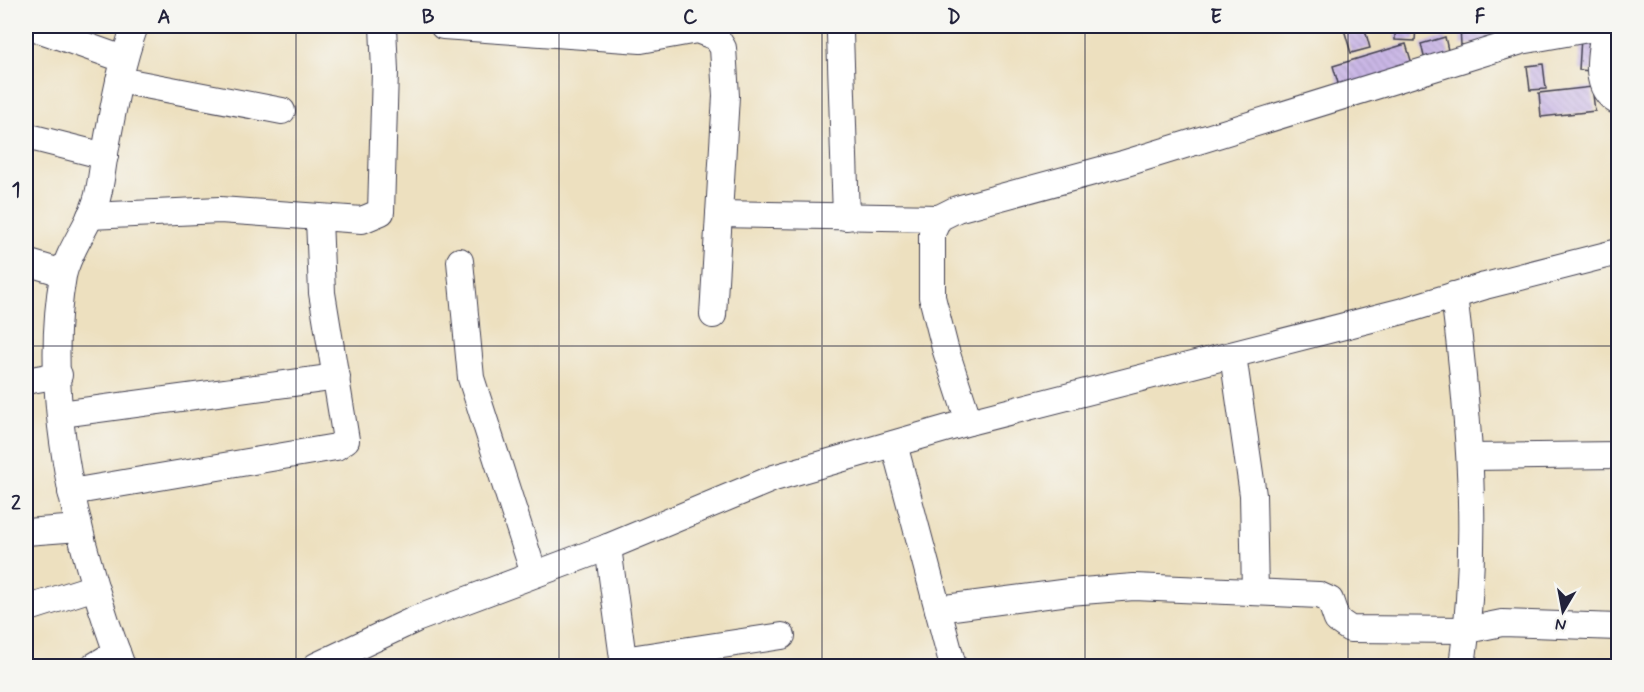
<svg xmlns="http://www.w3.org/2000/svg" width="1644" height="692" font-family="Mynerve,sans-serif">
  <style>
    .building { fill: url(#building-back-hatch) }
    .lines { fill: none; stroke-linecap: round; stroke-linejoin: round }
    .minor-casing { stroke: #403e4f; stroke-width: 28 }
    .minor { stroke: #fff; stroke-width: 26 }
    .grid { fill: none; stroke: #22223b; stroke-width: 1.5; stroke-opacity: 0.55 }
    .neatline { fill: none; stroke: #22223b; stroke-width: 2 }
    .grid-label { font-size: 20px; text-anchor: middle; font-weight: bold; fill: #22223b }
  </style>
  <defs>
    <pattern id="building-back-hatch" width="6" height="6" patternUnits="userSpaceOnUse" patternTransform="scale(1.5)"><rect width="6" height="6" fill="#cab7e6"/><path d="M-1 5l2 2M0 0l6 6M5-1l2 2" fill="none" stroke="#ad9dc6"/></pattern>
  </defs>
  <rect width="100%" height="100%" fill="#f6f6f2"/>
  <filter id="ink" filterUnits="userSpaceOnUse"><feTurbulence type="fractalNoise" baseFrequency=".0167" numOctaves="2"/><feDisplacementMap in="SourceGraphic" scale="12" xChannelSelector="R" yChannelSelector="G"/><feConvolveMatrix kernelMatrix="1 2 1 2 8 2 1 2 1" color-interpolation-filters="sRGB"/></filter>
  <filter id="wash" filterUnits="userSpaceOnUse"><feTurbulence type="fractalNoise" baseFrequency=".008" numOctaves="4" result="noise"/><feDisplacementMap in="SourceGraphic" scale="24" xChannelSelector="R" yChannelSelector="G"/><feGaussianBlur stdDeviation="1.35" result="paint"/><feColorMatrix in="noise" values="0 0 0 0 0 0 0 0 0 0 0 0 0 0 0 0 0 1.4 0 .05"/><feComposite in="paint" operator="in"/></filter>
  <g filter="url(#wash)">
    <rect width="100%" height="100%" fill="#ede0bf"/>
    <g id="blocks">
      <g class="building">
        <polygon points="1343,26 1364,26 1370,48 1351,53"/>
        <polygon points="1395,26 1416,26 1415,41 1395,40"/>
        <polygon points="1460,26 1502,26 1503,42 1461,45"/>
        <polygon points="1445,37 1450,59 1426,65 1421,44"/>
        <polygon points="1581,37 1595,38 1592,71 1579,70"/>
        <polygon points="1406,44 1413,67 1340,90 1333,66"/>
        <polygon points="1543,64 1546,89 1530,90 1527,66"/>
        <polygon points="1592,87 1595,111 1541,117 1539,93"/>
      </g>
    </g>
  </g>
  <g filter="url(#ink)">
    <use href="#blocks" fill-opacity="0" stroke="#403e4f" stroke-width="1.5"/>
    <g class="lines">
      <defs>
        <g id="minor">
          <polyline points="30,26 123,59"/>
          <polyline points="443,26 641,40 697,30 716,37 723,48 726,96 713,315"/>
          <path d="M1605 26C1601 51 1591 87 1618 102"/>
          <polyline points="840,34 846,217"/>
          <polyline points="119,80 282,111"/>
          <polyline points="26,136 105,156"/>
          <polyline points="719,214 939,218"/>
          <polyline points="90,216 220,210 362,220 381,212 385,71 383,26"/>
          <polyline points="460,261 471,378 534,574"/>
          <polyline points="26,262 63,273"/>
          <path d="M1454 295C1469 418 1480 543 1462 666"/>
          <polyline points="1233,355 1253,495 1255,592"/>
          <polyline points="26,381 59,375"/>
          <polyline points="61,414 337,377"/>
          <polyline points="969,422 945,348 932,297 932,233 939,218 957,209 1123,164 1521,41 1605,26"/>
          <polyline points="894,444 953,666"/>
          <polyline points="1470,457 1618,455"/>
          <polyline points="71,492 336,447 346,440 322,293 319,219"/>
          <polyline points="26,532 79,528"/>
          <polyline points="608,547 624,666"/>
          <polyline points="26,609 95,587"/>
          <polyline points="938,609 1069,592 1134,587 1319,595 1330,600 1337,620 1350,629 1467,630 1502,623 1618,627"/>
          <polyline points="623,660 782,636"/>
          <polyline points="94,666 117,652"/>
          <path d="M122 666C79 553 41 398 63 276 68 251 88 227 96 202 101 187 102 169 105 153 113 110 120 67 135 26"/>
          <polyline points="316,666 416,619 608,547 774,478 969,422 1403,311 1485,286 1618,252"/>
        </g>
      </defs>
      <use href="#minor" class="minor-casing"/>
      <use href="#minor" class="minor"/>
    </g>
  </g>
  <path class="grid" d="M296 26V666M559 26V666M822 26V666M1085 26V666M1348 26V666M26 346H1618"/>
  <rect width="1644" height="692" fill="none" stroke="#f6f6f2" stroke-width="66"/>
  <g transform="translate(1563 611) rotate(190)" stroke="#f6f6f2" stroke-width="4.5" paint-order="stroke">
  <path d="M0-4.5L10 22L0 15L-10 22Z" fill="#22223b"/>
  <text y="-9" font-size="16" font-weight="bold" text-anchor="middle" fill="#22223b">N</text>
  </g>
  <rect x="33" y="33" width="1578" height="626" class="neatline"/>
  <g class="grid-label">
    <text x="164" y="23">A</text>
    <text x="428" y="23">B</text>
    <text x="690" y="23">C</text>
    <text x="954" y="23">D</text>
    <text x="1216" y="23">E</text>
    <text x="1480" y="23">F</text>
    <text x="16" y="196">1</text>
    <text x="16" y="509">2</text>
  </g>
</svg>
